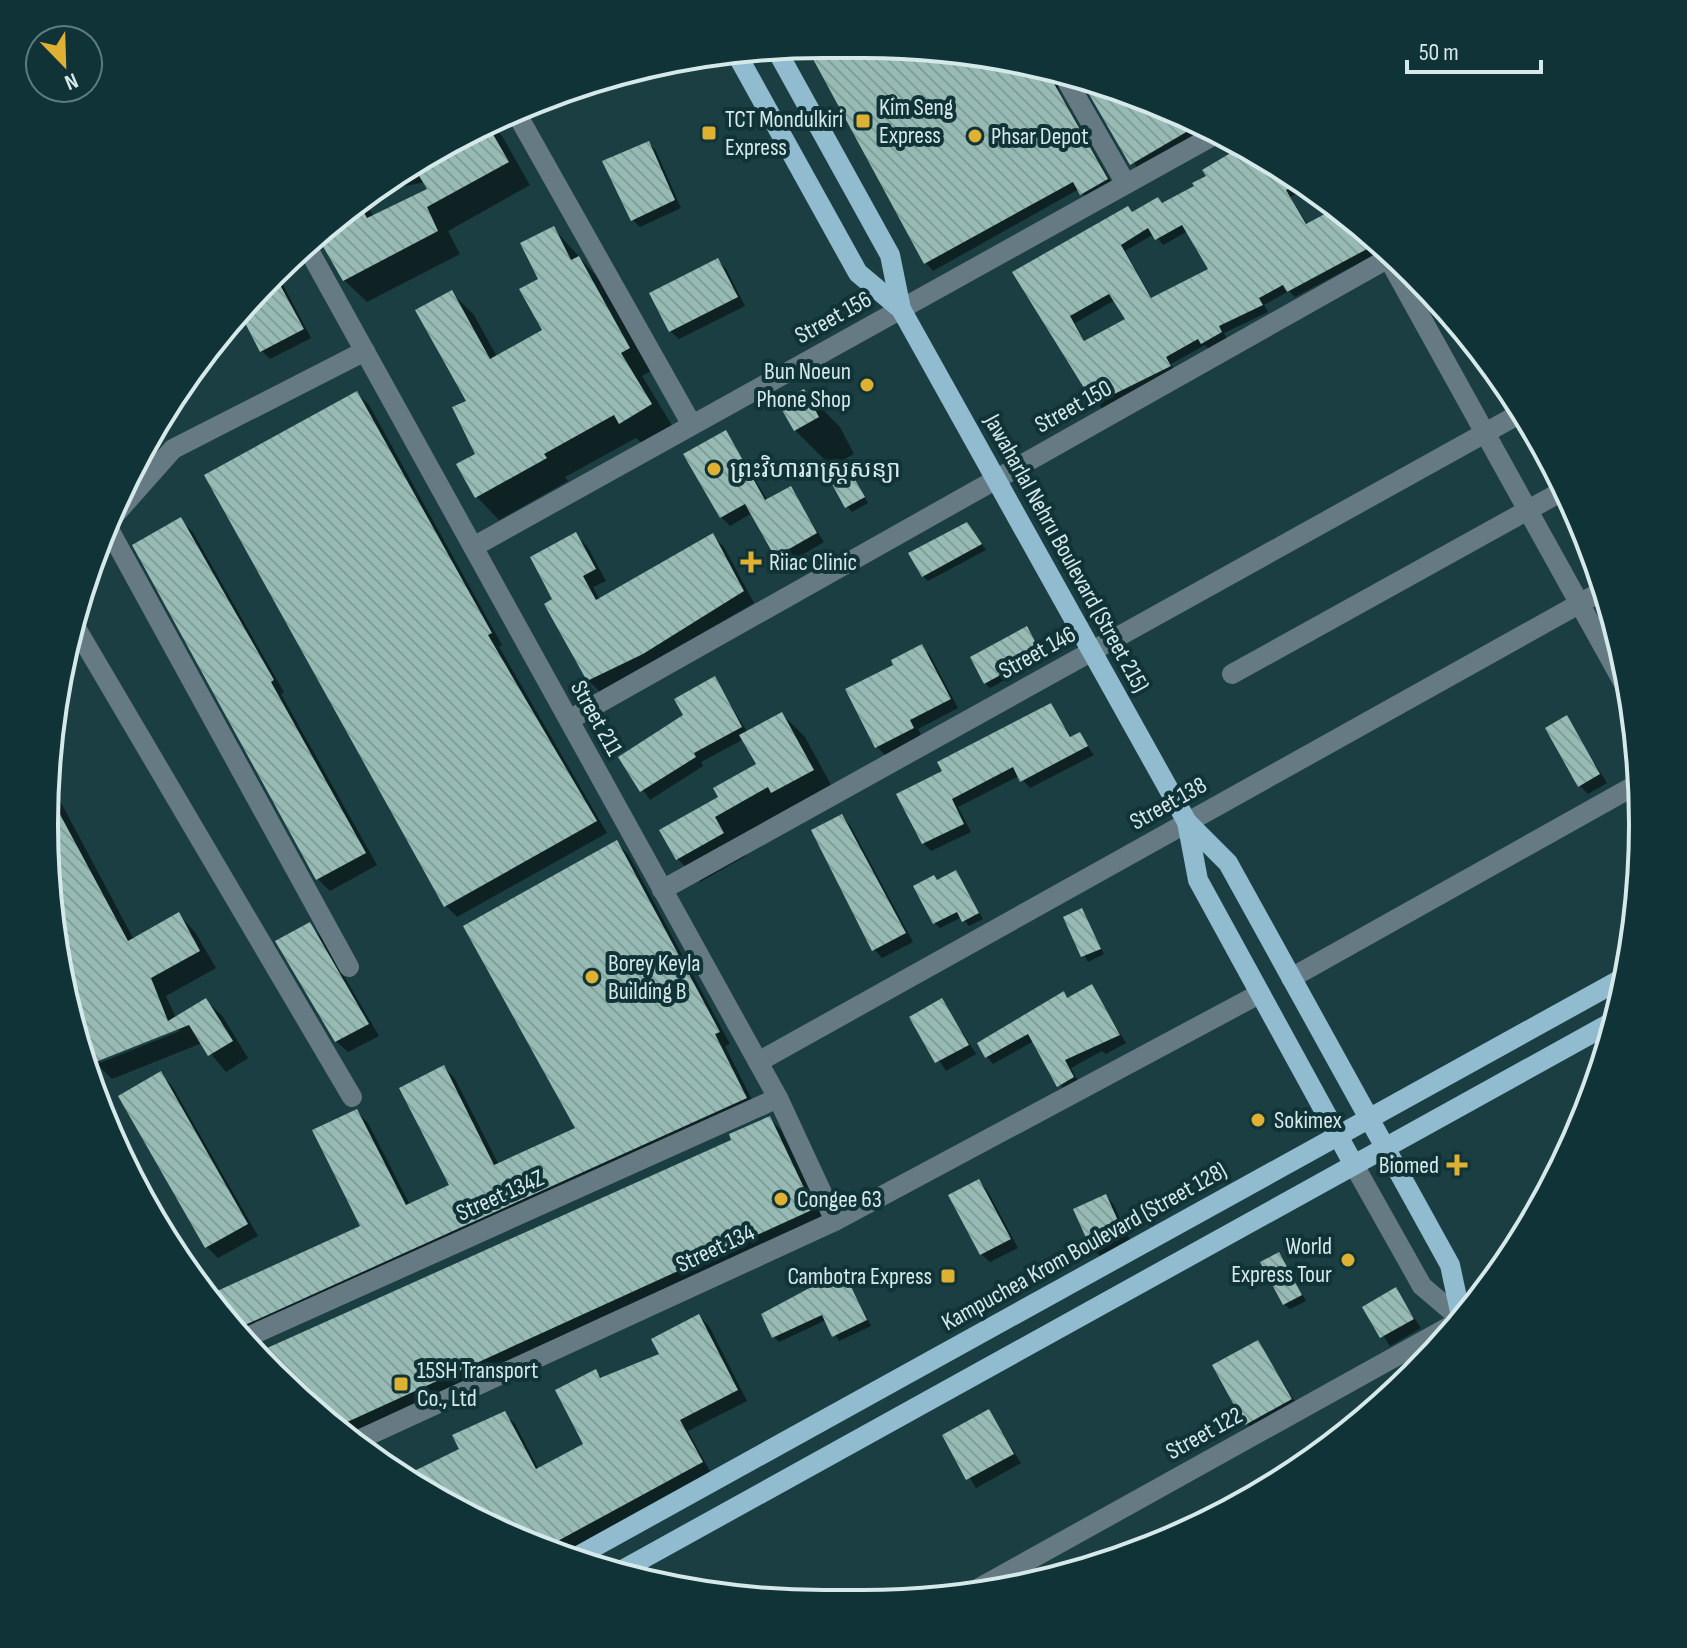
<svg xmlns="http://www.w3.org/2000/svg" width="1687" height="1648" viewBox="0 0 1687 1648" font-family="'Sofia Sans Condensed','Noto Sans Khmer',sans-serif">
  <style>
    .shadow { fill: #0007; fill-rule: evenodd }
    .building { fill: url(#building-back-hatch); fill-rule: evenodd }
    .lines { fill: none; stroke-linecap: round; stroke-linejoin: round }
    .minor { stroke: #667a84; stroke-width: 20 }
    .major { stroke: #91bccf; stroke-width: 20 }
    .poi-dot { fill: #deb133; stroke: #103337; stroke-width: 3 }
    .labels { text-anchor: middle; stroke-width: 8; stroke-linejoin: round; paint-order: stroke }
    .poi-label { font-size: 24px; fill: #d5e8ea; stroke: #103337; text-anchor: start }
    .street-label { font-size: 24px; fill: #d5e8ea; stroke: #103337 }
    .rim { fill: none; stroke: #d5e8ea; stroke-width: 4 }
  </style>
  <defs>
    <pattern id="building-back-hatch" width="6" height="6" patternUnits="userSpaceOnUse" patternTransform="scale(2)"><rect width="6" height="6" fill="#97bbb4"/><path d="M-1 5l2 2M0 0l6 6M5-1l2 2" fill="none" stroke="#819e98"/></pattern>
  </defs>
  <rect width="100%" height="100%" fill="#1b3e42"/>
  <g class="shadow">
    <polygon points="824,44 965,51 1061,73 1058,90 1114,187 1089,201 1079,189 933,271 926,263 808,46"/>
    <polygon points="1083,78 1114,86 1211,129 1139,171"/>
    <polygon points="489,123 502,136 530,185 448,231 460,254 367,302 344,280 336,220 363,199 374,217 429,190 425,182 400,187 389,177"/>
    <polygon points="649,143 656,151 681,208 640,227 633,220"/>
    <path d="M1247,146L1308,188L1290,197L1308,225L1338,209L1360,226L1372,256L1295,297L1289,291L1264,305L1268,312L1224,333L1227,339L1209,349L1205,345L1171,364L1176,372L1102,409L1015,273L1133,214L1163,204L1197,187L1208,176L1205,171ZM1188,231L1211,269L1153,300L1125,251L1154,234L1163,245ZM1115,300L1128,319L1086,343L1075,323Z"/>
    <polygon points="554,229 601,281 651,371 642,376 673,427 644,445 636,438 565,477 568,481 499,520 477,497 459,465 477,455 451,292 474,315 497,357 545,331 540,280"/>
    <polygon points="717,260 726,269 745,306 679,339 670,331"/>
    <polygon points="272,273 281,281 311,338 270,359 262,351 241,311"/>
    <polygon points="804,391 840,427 854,454 831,466 795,430"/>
    <polygon points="357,393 369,405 502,645 499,647 607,833 457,917 445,905"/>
    <polygon points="726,433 768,501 790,489 824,542 785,565 752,513 730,526 721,517"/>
    <polygon points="846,467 868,503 852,512 847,506"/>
    <polygon points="180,520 192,531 284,692 281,694 377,865 330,891 318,879 135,546"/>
    <polygon points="972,530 986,550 928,581 923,576"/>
    <polygon points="576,535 587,546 606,581 593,587 600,600 712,536 724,547 754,603 600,692 588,680"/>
    <polygon points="1026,628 1045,658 990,688 985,683"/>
    <polygon points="921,647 930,655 958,708 918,729 922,737 885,755 876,746 896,666"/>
    <polygon points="714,679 748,733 782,714 805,737 836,794 737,840 746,856 700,882 677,858 721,798 758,765 744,739 701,762 703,766 650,800 621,758 686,716"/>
    <polygon points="1050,705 1072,738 1079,734 1094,755 1030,788 1019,776 958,807 971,832 931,851 923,843 945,772"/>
    <polygon points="1566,718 1607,783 1588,794 1580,786"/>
    <polygon points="49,780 134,940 179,915 195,932 216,968 166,996 176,1018 206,1000 223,1017 248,1058 226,1072 202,1043 112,1079 97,1064 180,1031 177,1028 80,1025 72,1029 46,875"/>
    <polygon points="841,816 850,825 913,942 882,958 874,949"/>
    <polygon points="617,843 628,854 730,1044 725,1046 757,1110 245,1342 205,1299 363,1227 356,1111 368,1123 410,1205 452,1186 444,1067 455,1079 499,1165 578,1129"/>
    <polygon points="955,872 983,919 969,926 962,917 940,928 935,923 938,881"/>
    <polygon points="1081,911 1104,954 1088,962 1065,918"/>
    <polygon points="309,925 321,937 379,1036 348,1052 336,1041"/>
    <polygon points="1091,986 1126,1043 1106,1054 1102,1051 1071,1068 1080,1085 1066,1093 1034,1041 993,1064 986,1056 1063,994 1068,999"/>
    <polygon points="942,1000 976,1054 946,1071 911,1017"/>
    <polygon points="161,1074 172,1086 258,1236 218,1258 207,1247"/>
    <polygon points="769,1118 781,1130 824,1220 348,1438 310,1411 258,1355 734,1141"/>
    <polygon points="978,1181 987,1190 1018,1248 990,1262 981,1254"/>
    <polygon points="1106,1196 1114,1205 1132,1245 1103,1259 1094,1250 1076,1210"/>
    <polygon points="1279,1255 1306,1301 1290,1309 1284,1304"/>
    <polygon points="843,1273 871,1326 839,1341 826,1320 779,1342 774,1337"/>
    <polygon points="1396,1290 1421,1328 1390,1346 1365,1307"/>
    <polygon points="699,1316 709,1326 747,1401 688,1431 711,1473 558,1556 434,1500 398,1474 409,1468 415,1473 462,1450 505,1414 515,1424 539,1470 585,1445 596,1372 603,1379 662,1355"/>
    <polygon points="1258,1342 1299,1408 1255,1432 1247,1424"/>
    <polygon points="989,1412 1021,1463 976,1488 944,1436"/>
  </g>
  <g class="building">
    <polygon points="824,44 965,51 1051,71 1052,80 1108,179 1080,195 1073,182 924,264 806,46"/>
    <polygon points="1087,79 1114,86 1200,124 1130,165 1082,82"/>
    <polygon points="487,124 509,162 427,207 438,231 343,281 317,236 358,202 367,218 427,189 412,164"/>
    <polygon points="649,141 675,200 631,221 602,161"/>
    <path d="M1244,145L1301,183L1286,190L1306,224L1336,208L1358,224L1367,249L1287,292L1283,285L1259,298L1263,305L1219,326L1222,332L1201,344L1198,339L1166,357L1171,366L1094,404L1012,272L1128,206L1132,212L1158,197L1162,203L1194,186L1192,183L1206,176L1202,170ZM1182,225L1208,269L1151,298L1121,245L1148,228L1155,240ZM1109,294L1125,319L1084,341L1070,316Z"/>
    <polygon points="554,226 571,260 579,256 630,348 621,353 652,404 619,424 614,415 544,454 547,458 475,498 456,464 475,454 452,407 466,401 415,310 452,290 490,359 542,330 519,289 538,279 520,243"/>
    <polygon points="718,258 738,297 669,332 649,293"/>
    <polygon points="273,272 304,329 260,352 240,313"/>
    <polygon points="804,389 819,417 794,431 778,403"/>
    <polygon points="357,391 492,633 488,635 597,821 444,907 204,475"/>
    <polygon points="726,430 765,500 791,486 817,533 775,557 745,504 720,518 683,454"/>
    <polygon points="846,464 865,497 845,508 827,475"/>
    <polygon points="181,517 274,680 271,682 366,853 316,880 132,545"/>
    <polygon points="967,522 982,544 922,577 908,553"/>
    <polygon points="576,532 596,569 583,576 596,600 713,533 744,591 643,654 587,681 544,604 552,599 530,557"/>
    <polygon points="1027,626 1041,653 984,684 970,657"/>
    <polygon points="922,644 951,699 910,720 914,728 875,748 845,689 893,665 891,660"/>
    <polygon points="715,676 742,727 694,753 696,757 640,792 618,757 683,715 674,699"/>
    <polygon points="1051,703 1070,737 1080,732 1088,746 1020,782 1013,767 952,799 964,824 922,844 896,794 942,771 937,762"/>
    <polygon points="782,712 814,770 771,793 768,787 715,817 724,833 676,860 659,830 718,797 713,788 756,764 739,735"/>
    <polygon points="1567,715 1600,774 1578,787 1545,728"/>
    <polygon points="48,792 128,941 179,912 200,951 151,978 168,1021 206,998 233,1041 208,1056 189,1025 93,1063 70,1005 67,1006 46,875"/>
    <polygon points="842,814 906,933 872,951 811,830"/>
    <polygon points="617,840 720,1032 715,1034 747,1098 234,1330 204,1297 360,1226 312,1130 357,1109 406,1205 449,1185 399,1088 444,1065 494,1165 575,1128 463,926"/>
    <polygon points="956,870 979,913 962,922 957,912 933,924 913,886 934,875 937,880"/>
    <polygon points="1082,908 1101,949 1081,957 1063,917"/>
    <polygon points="310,922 369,1024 335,1042 275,941"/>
    <polygon points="1092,984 1120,1035 1065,1060 1074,1077 1057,1087 1028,1034 985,1058 977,1043 1064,991 1067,998"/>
    <polygon points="942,998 969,1045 935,1063 909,1017"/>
    <polygon points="161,1071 248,1224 205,1248 118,1096"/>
    <polygon points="770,1116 814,1209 334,1428 310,1411 256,1353 731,1140 729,1134"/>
    <polygon points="979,1179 1011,1239 980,1255 948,1195"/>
    <polygon points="1106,1194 1125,1236 1092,1251 1073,1209"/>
    <polygon points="1279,1252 1302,1295 1283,1305 1260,1262"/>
    <polygon points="843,1270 867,1320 832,1337 822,1315 772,1338 761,1314"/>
    <polygon points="1396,1287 1414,1319 1380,1338 1362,1307"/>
    <polygon points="699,1314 738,1390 680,1420 703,1462 543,1549 434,1500 402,1477 459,1449 452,1435 505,1411 536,1469 583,1444 555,1390 596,1369 600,1378 659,1354 651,1339"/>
    <polygon points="1258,1340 1292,1399 1245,1425 1212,1365"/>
    <polygon points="989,1409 1014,1454 966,1480 942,1435"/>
  </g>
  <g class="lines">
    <g class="minor">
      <polyline points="1063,74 1126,184"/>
      <polyline points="514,109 692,425"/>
      <polyline points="1377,238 1628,691"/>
      <polyline points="306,245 778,1098 835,1221"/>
      <polyline points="106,524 349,967"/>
      <polyline points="103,528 173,449 365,351"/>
      <polyline points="473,547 1218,133"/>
      <polyline points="76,628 352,1097"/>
      <polyline points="1232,674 1566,489"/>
      <polyline points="569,720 1394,255"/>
      <polyline points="662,890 1521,413"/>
      <polyline points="1291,978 1641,782"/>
      <polyline points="758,1062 1604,590"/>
      <polyline points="1354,1165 1422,1286 1462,1320"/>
      <polyline points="243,1339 778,1098"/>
      <polyline points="354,1442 835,1221 1259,994"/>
      <polyline points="970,1593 1463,1319"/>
    </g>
    <g class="major">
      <polyline points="776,49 890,255 901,309 1187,822 1228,863 1450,1265 1462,1321"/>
      <polyline points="736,53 858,273 901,309"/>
      <polyline points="1187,822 1198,880 1354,1165"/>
      <polyline points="569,1561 1625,977"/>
      <polyline points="617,1573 1614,1021"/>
    </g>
  </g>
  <g class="poi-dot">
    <rect x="855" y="113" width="16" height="16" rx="4"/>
    <rect x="701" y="125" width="16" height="16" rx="4"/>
    <circle cx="975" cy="136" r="8"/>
    <circle cx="867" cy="385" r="8"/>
    <circle cx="714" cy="469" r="8"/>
    <path d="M747 550h8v8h8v8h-8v8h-8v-8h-8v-8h8z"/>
    <circle cx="592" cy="977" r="8"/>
    <circle cx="1258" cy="1120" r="8"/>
    <path d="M1453 1153h8v8h8v8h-8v8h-8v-8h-8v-8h8z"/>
    <circle cx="781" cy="1199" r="8"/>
    <circle cx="1348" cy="1260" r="8"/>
    <rect x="940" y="1268" width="16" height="16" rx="4"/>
    <rect x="393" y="1376" width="16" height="16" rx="4"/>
  </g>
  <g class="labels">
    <g class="poi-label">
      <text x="879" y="115">Kim Seng<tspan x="879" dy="28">Express</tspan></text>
      <text x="725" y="127">TCT Mondulkiri<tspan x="725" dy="28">Express</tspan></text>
      <text x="991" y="144">Phsar Depot</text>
      <text x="851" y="379" text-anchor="end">Bun Noeun<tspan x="851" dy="28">Phone Shop</tspan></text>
      <text x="730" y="477">ព្រះវិហាររាស្ត្រសន្យា</text>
      <text x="769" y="570">Riiac Clinic</text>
      <text x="608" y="971">Borey Keyla<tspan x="608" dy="28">Building B</tspan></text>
      <text x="1274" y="1128">Sokimex</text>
      <text x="1439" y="1173" text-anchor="end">Biomed</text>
      <text x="797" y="1207">Congee 63</text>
      <text x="1332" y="1254" text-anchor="end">World<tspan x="1332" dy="28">Express Tour</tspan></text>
      <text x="932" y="1284" text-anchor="end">Cambotra Express</text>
      <text x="417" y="1378">15SH Transport<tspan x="417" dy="28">Co., Ltd</tspan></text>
    </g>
    <g class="street-label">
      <text transform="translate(833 317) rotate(-29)" y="8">Street 156</text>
      <text transform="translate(1073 406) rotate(-29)" y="8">Street 150</text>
      <text transform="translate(1067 553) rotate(61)" y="8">Jawaharlal Nehru Boulevard (Street 215)</text>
      <text transform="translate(1037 652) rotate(-29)" y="8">Street 146</text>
      <text transform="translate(597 718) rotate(61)" y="8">Street 211</text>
      <text transform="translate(1168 803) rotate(-29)" y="8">Street 138</text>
      <text transform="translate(500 1195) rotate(-24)" y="8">Street 134Z</text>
      <text transform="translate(1084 1246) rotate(-29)" y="8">Kampuchea Krom Boulevard (Street 128)</text>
      <text transform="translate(715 1248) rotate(-25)" y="8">Street 134</text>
      <text transform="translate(1204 1433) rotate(-29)" y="8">Street 122</text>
    </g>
  </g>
  <path d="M0 0H1687V1648H0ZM824 58H863A766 766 0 0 1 1629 824V824A766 766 0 0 1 863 1590H824A766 766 0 0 1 58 824V824A766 766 0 0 1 824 58Z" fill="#103337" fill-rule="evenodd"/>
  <path class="rim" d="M824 58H863A766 766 0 0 1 1629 824V824A766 766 0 0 1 863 1590H824A766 766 0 0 1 58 824V824A766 766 0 0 1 824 58Z"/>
  <g transform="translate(64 64) rotate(157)"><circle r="38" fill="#103337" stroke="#5f7b7f" stroke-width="2"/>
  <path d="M0-6L14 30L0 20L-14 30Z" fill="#deb133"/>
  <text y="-12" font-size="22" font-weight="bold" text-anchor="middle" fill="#d5e8ea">N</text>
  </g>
  <path d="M1407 60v12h134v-12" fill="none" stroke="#d5e8ea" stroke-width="4"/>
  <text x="1419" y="60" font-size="24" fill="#d5e8ea" stroke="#103337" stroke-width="6" paint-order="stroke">50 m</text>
</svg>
